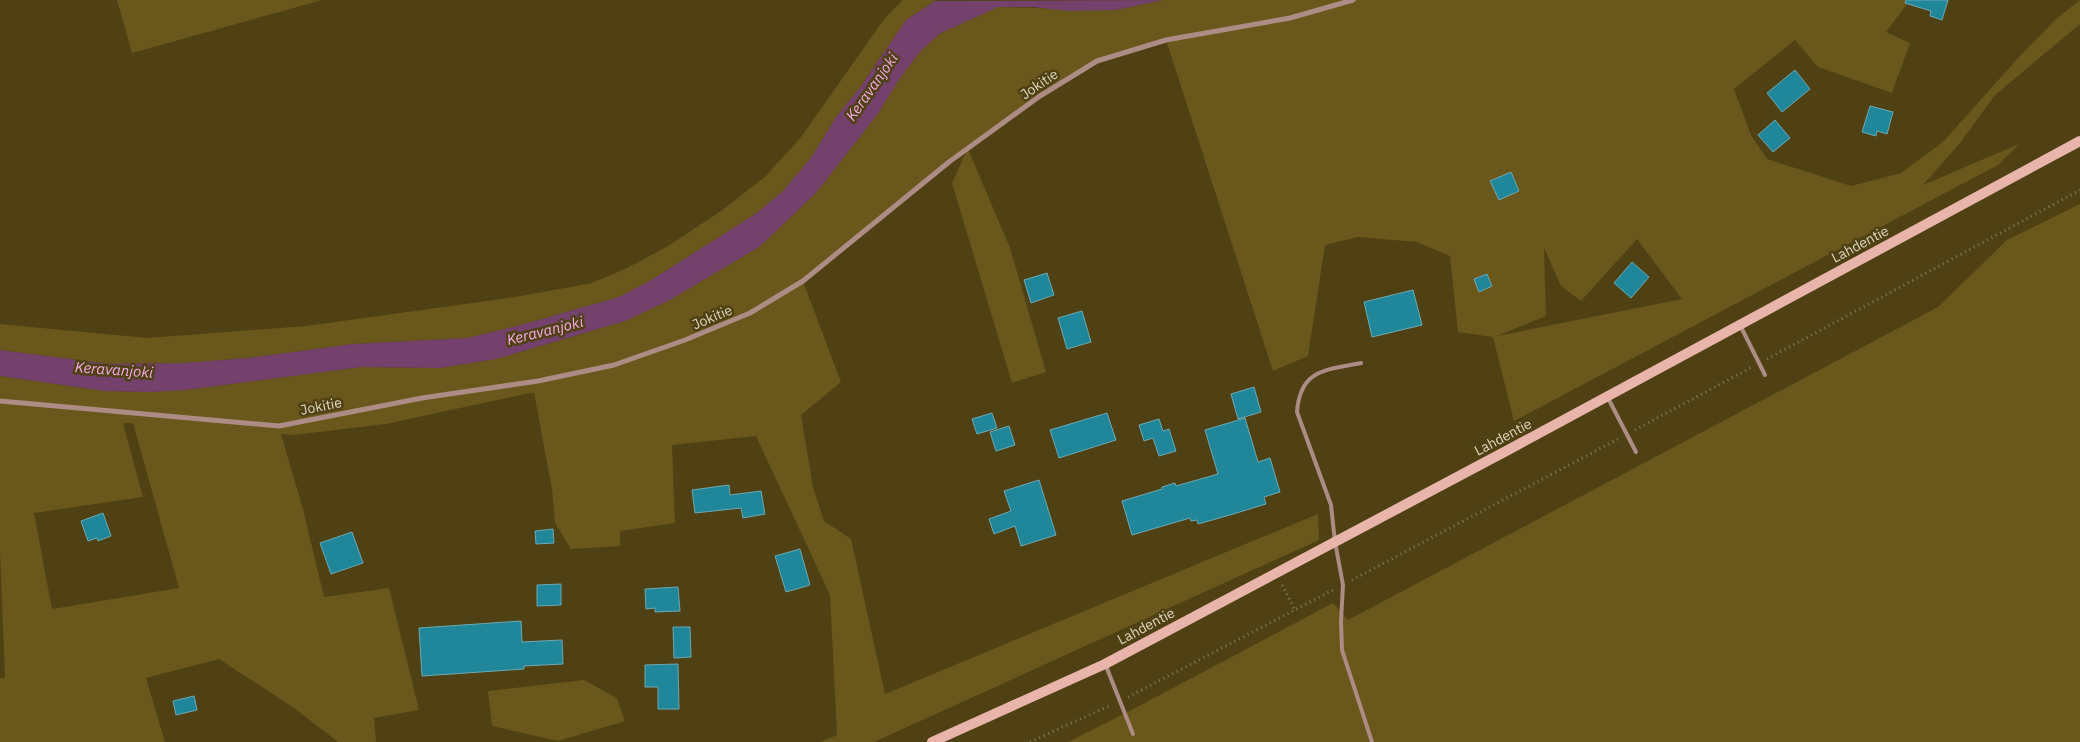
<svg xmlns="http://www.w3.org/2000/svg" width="2080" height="742" viewBox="0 0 2080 742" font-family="'IBM Plex Sans',sans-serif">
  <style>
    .green { fill: #69571b; fill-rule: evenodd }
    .water { fill: #73416c }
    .building { fill: #1f8799; stroke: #6da9b5 }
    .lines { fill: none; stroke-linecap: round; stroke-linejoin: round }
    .path { stroke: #867b55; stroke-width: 3; stroke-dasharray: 1 4; stroke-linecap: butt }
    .lane { stroke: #ad8c85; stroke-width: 4 }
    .street { stroke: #ad8c85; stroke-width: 5 }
    .secondary { stroke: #e9b5aa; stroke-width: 10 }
    .labels { text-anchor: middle; stroke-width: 5; stroke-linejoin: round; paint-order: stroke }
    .street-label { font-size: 14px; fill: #ded7bf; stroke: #4f4113 }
    .water-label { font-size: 15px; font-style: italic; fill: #f8abec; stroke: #4f4113 }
  </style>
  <rect width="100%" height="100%" fill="#4f4113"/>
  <g class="green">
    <polygon points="117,0 322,0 132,53"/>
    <polygon points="903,0 936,0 906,20 859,89 836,117 811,158 783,191 757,213 648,282 619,297 521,325 467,338 353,344 248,358 185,363 109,364 0,350 0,324 147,338 306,326 515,297 592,283 627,268 668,246 721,211 766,176 801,137 885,18"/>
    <path d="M1163,0H1910L1886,32L1910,43L1892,93L1818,67L1795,40L1734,89L1751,135L1767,159L1851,186L1901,173L1943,142L2018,58L2056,19L2080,0V24L1995,95L1960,143L1923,185L2019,144L1998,165L1514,421L1493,337L1458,332L1450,256L1417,242L1358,237L1325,245L1308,356L1273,371L1166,40L1097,61L1040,96L968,149L1010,248L1046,372L1012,383L952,183L967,150L803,281L841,382L801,415L813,487L824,521L851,539L885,694L1318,514L1319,540L874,742H820L837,735L830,595L756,436L672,445L675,523L620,531V546L571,549L555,523L552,489L534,393L525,394L386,424L294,435L281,434L303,509L324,597L389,588L419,710L374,718L376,742H338L294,708L219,659L146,678L165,742H0V678H5L0,551V376L105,391L150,392L185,390L361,367L440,368L496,359L625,321L668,301L759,247L815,194L877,115L900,78L920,52L939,34L998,7L1116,10ZM1637,239L1682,299L1497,336L1546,316L1544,248L1561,286L1581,301ZM123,423H133L179,588L52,609L34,513L143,497Z"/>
    <polygon points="2080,204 2080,742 1068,742 1122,715 1333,603 1348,620 1938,307 2007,240"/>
    <polygon points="584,680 617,698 625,721 558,741 492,726 488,691"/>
  </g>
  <polygon class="water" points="1163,0 1116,10 1070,11 1033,7 998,7 939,34 920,52 900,78 877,115 815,194 759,247 668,301 625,321 496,359 440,368 361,367 185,390 150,392 105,391 0,376 0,350 109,364 185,363 248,358 353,344 467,338 521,325 619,297 648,282 757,213 783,191 811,158 836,117 859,89 906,20 935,1"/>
  <g class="building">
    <polygon points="1906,0 1948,0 1942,20 1930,16 1931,11 1905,3"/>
    <polygon points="1795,70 1810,89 1782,112 1767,93"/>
    <polygon points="1870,106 1893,112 1887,134 1877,131 1876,136 1862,132"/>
    <polygon points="1775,120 1790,138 1773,152 1758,135"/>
    <polygon points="1511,172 1519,191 1499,200 1490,181"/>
    <polygon points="1632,262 1649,277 1631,298 1614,283"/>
    <polygon points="1047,273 1054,295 1031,303 1024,280"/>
    <polygon points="1487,274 1492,286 1479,292 1474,279"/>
    <polygon points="1413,290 1422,325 1372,337 1364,302"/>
    <polygon points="1082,311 1091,342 1067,349 1058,318"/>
    <polygon points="1254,387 1261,412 1238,419 1231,394"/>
    <polygon points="992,413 997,428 977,434 972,419"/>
    <polygon points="1107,413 1116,440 1059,458 1050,430"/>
    <polygon points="1245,418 1258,462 1270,458 1280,492 1264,497 1266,504 1230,515 1198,524 1197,520 1191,521 1190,518 1132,535 1122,501 1162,489 1162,487 1175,483 1176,486 1218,474 1205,430"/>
    <polygon points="1159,419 1163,431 1169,429 1176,451 1159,456 1153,438 1144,441 1139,425"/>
    <polygon points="1009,426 1015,445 996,451 990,432"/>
    <polygon points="1039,480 1056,535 1021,546 1015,526 994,534 989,519 1011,511 1004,491"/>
    <polygon points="729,485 730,495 761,491 765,514 743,518 741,508 695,513 692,490"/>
    <polygon points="103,513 111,536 98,541 97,538 88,541 81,521"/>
    <polygon points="553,529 554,543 536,544 535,531"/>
    <polygon points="352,532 363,563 331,574 320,543"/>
    <polygon points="800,549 810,585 786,592 775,556"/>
    <polygon points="561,584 561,605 537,606 537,585"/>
    <polygon points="678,587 680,611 655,612 655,608 646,609 645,589"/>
    <polygon points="521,621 522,642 562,640 563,664 524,666 524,669 422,676 419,628"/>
    <polygon points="673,627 690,627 691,657 674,658"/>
    <polygon points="678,664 679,709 658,709 658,687 645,687 645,665"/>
    <polygon points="194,696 197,710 176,715 173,701"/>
  </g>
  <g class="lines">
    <g class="path">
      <polyline points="1767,359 2080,190"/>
      <polyline points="1635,430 1752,367"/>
      <polyline points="1352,580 1620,438"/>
      <polyline points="1282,585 1295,610"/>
      <polyline points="1128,697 1333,590"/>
      <polyline points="1030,742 1111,705"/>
    </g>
    <g class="lane">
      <polyline points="1740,325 1765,375"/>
      <path d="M1361,363C1326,370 1300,369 1297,412L1331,505L1335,542L1343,585L1341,621L1342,650L1372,742"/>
      <polyline points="1608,398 1636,452"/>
      <polyline points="1106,666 1133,734"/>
    </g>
    <polyline class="street" points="0,401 279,426 422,398 538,381 614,365 685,340 750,313 803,281 949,162 1040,96 1097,61 1166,40 1290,18 1353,0"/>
    <polyline class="secondary" points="932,742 1105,664 1508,450 2080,141"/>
  </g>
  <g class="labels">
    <g class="street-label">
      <text transform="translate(1039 84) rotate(-34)" y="5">Jokitie</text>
      <text transform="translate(1860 244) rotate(-28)" y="5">Lahdentie</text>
      <text transform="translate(712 317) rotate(-23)" y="5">Jokitie</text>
      <text transform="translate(321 406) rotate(-11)" y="5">Jokitie</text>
      <text transform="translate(1503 437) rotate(-28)" y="5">Lahdentie</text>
      <text transform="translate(1146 626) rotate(-28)" y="5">Lahdentie</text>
    </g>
    <g class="water-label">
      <text transform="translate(872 87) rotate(-55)" y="5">Keravanjoki</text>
      <text transform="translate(545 331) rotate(-14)" y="5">Keravanjoki</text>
      <text transform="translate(114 370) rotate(4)" y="5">Keravanjoki</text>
    </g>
  </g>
</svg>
